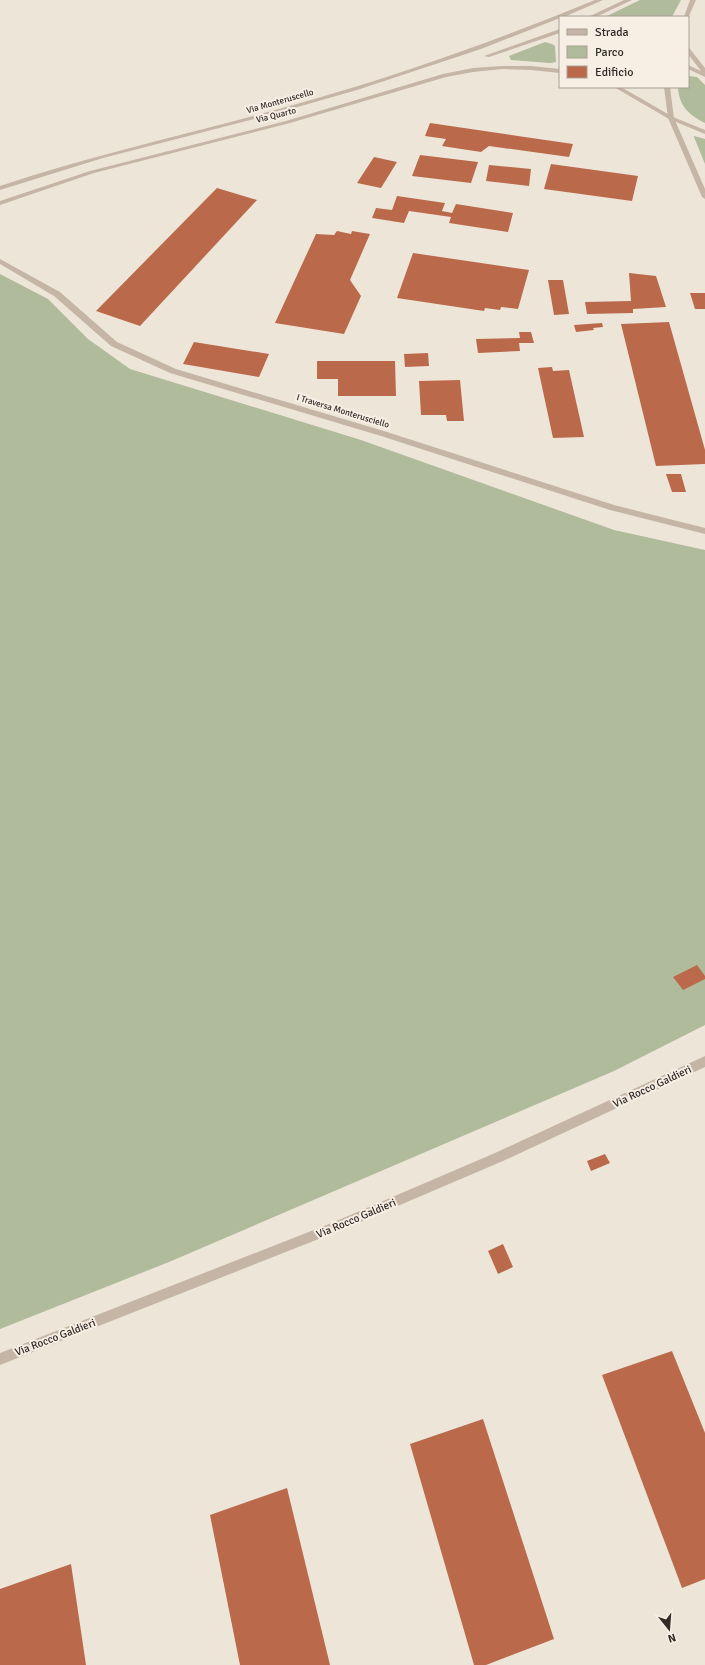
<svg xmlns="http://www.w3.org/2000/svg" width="705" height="1665" viewBox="0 0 705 1665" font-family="Signika,sans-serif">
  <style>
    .green { fill: #afbb9b }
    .building { fill: #ba6a4b }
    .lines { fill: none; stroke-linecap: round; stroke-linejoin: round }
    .minor { fill: #c5b5a6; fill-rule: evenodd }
    .tertiary { fill: #c5b5a6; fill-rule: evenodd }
    .labels { text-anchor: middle; stroke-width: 4; stroke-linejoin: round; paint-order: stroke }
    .far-street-label { font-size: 9px; fill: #322a26; stroke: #f7efe4 }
    .street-label { font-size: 11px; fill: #322a26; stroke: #f7efe4 }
  </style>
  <rect width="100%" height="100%" fill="#eee5d9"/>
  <g class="green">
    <polygon points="640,0 681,0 672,17 605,17"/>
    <polygon points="545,42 552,44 555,46 556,62 550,63 511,60 509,56"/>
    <path d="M688,76L697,77L705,85V123C689,115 679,106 678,87H688Z"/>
    <polygon points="694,136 705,139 705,164 694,137"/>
    <polygon points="0,274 48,299 88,339 130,369 361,440 614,530 705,550 705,1025 614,1071 169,1262 0,1329"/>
  </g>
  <g class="building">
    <polygon points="430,123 518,136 573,144 569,157 489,146 481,152 442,146 446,139 425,136"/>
    <polygon points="420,155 478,162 471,183 412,176"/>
    <polygon points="374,157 397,162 381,188 357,183"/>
    <polygon points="551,164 638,176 632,201 544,189"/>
    <polygon points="489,165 531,169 529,186 486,181"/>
    <polygon points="217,188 257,200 140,326 96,311"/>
    <polygon points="397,196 445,203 442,211 452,213 456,204 513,213 508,232 449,223 451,217 409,211 404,223 372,218 376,208 392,210"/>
    <polygon points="337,231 351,234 352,231 370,234 350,280 361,296 344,334 275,323 316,234 334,235"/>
    <polygon points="413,253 529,270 518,309 501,307 500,310 485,308 484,311 397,298"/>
    <polygon points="629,273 656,276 666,307 633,309 633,313 587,314 585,302 631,301"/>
    <polygon points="548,280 563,280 569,314 554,315"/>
    <polygon points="690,293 705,293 705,309 695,309"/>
    <polygon points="669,322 705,450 705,464 656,466 621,324"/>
    <polygon points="602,323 603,327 593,328 594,330 576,332 574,325"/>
    <polygon points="519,332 531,332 534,343 519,343 520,351 478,353 476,339 520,338"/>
    <polygon points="194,342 269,354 259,377 183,364"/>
    <polygon points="428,353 429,366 405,367 404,354"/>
    <polygon points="317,361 395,361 396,396 338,396 338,379 317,379"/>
    <polygon points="552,367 553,371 569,370 584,437 553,438 538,368"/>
    <polygon points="460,380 464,421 447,421 446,415 421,415 419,381"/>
    <polygon points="666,474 681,474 686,492 672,492"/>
    <polygon points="697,965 705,976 705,979 683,990 673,977"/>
    <polygon points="605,1154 610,1163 591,1171 587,1161"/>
    <polygon points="503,1244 513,1267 498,1274 488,1251"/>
    <polygon points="672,1351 705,1433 705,1579 682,1588 602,1375"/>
    <polygon points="483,1419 554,1639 486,1665 474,1665 410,1444"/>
    <polygon points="287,1488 330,1665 240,1665 210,1515"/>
    <polygon points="71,1564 86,1665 0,1665 0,1589"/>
  </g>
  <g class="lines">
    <g class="minor">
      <polygon points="624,0 632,0 596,17 588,17"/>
      <polygon points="560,29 560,33 489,57 484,56"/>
      <polygon points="664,87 670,87 674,118 705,189 705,199 702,197 668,118"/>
      <polygon points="0,259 60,292 117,342 176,369 387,432 614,505 705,528 705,534 610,510 381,436 170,373 111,346 54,296 0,264"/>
      <polygon points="705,1056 705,1067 503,1161 339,1231 0,1365 0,1353 334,1222 495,1153"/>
    </g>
    <g class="tertiary">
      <path d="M595,0H603L564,17H560V18L481,49L357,90L273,114L103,158L0,190V186C102,152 208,130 311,100C408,72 502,38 595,0Z"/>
      <polygon points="690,0 696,0 688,18 688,17 684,17"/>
      <polygon points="688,48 690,49 705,68 705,77 688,69 688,65 701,71 688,54"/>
      <polygon points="502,66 531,66 560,69 560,73 531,70 502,69 473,72 446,77 290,123 94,173 0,205 0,201 90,171 286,121 443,74 473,68"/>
      <polygon points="614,87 621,87 673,117 705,130 705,134 669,119"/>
      <polygon points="705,190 705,196 701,195 701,193"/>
    </g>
  </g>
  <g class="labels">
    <g class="far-street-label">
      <text transform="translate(280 101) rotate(-16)" y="3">Via Monteruscello</text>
      <text transform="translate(276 115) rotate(-14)" y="3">Via Quarto</text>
      <text transform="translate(343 411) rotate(17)" y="3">I Traversa Monterusciello</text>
    </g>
    <g class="street-label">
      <text transform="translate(652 1086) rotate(-25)" y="4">Via Rocco Galdieri</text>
      <text transform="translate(356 1218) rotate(-23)" y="4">Via Rocco Galdieri</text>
      <text transform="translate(55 1337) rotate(-21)" y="4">Via Rocco Galdieri</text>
    </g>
  </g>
  <rect x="559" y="16" width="130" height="72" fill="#f7efe4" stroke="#a8a098"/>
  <rect x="567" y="29" width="20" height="6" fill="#c5b5a6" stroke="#a8a098"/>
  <text x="595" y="36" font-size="12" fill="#322a26">Strada</text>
  <rect x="567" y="46" width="20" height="12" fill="#afbb9b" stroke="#a8a098"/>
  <text x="595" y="56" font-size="12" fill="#322a26">Parco</text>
  <rect x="567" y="66" width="20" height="12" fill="#ba6a4b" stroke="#a8a098"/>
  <text x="595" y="76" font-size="12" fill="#322a26">Edificio</text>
  <g transform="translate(669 1629) rotate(163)" stroke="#f7efe4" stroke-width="3" paint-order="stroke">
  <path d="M0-3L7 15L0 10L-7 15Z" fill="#322a26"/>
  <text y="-6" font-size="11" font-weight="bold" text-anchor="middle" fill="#322a26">N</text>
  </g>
</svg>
